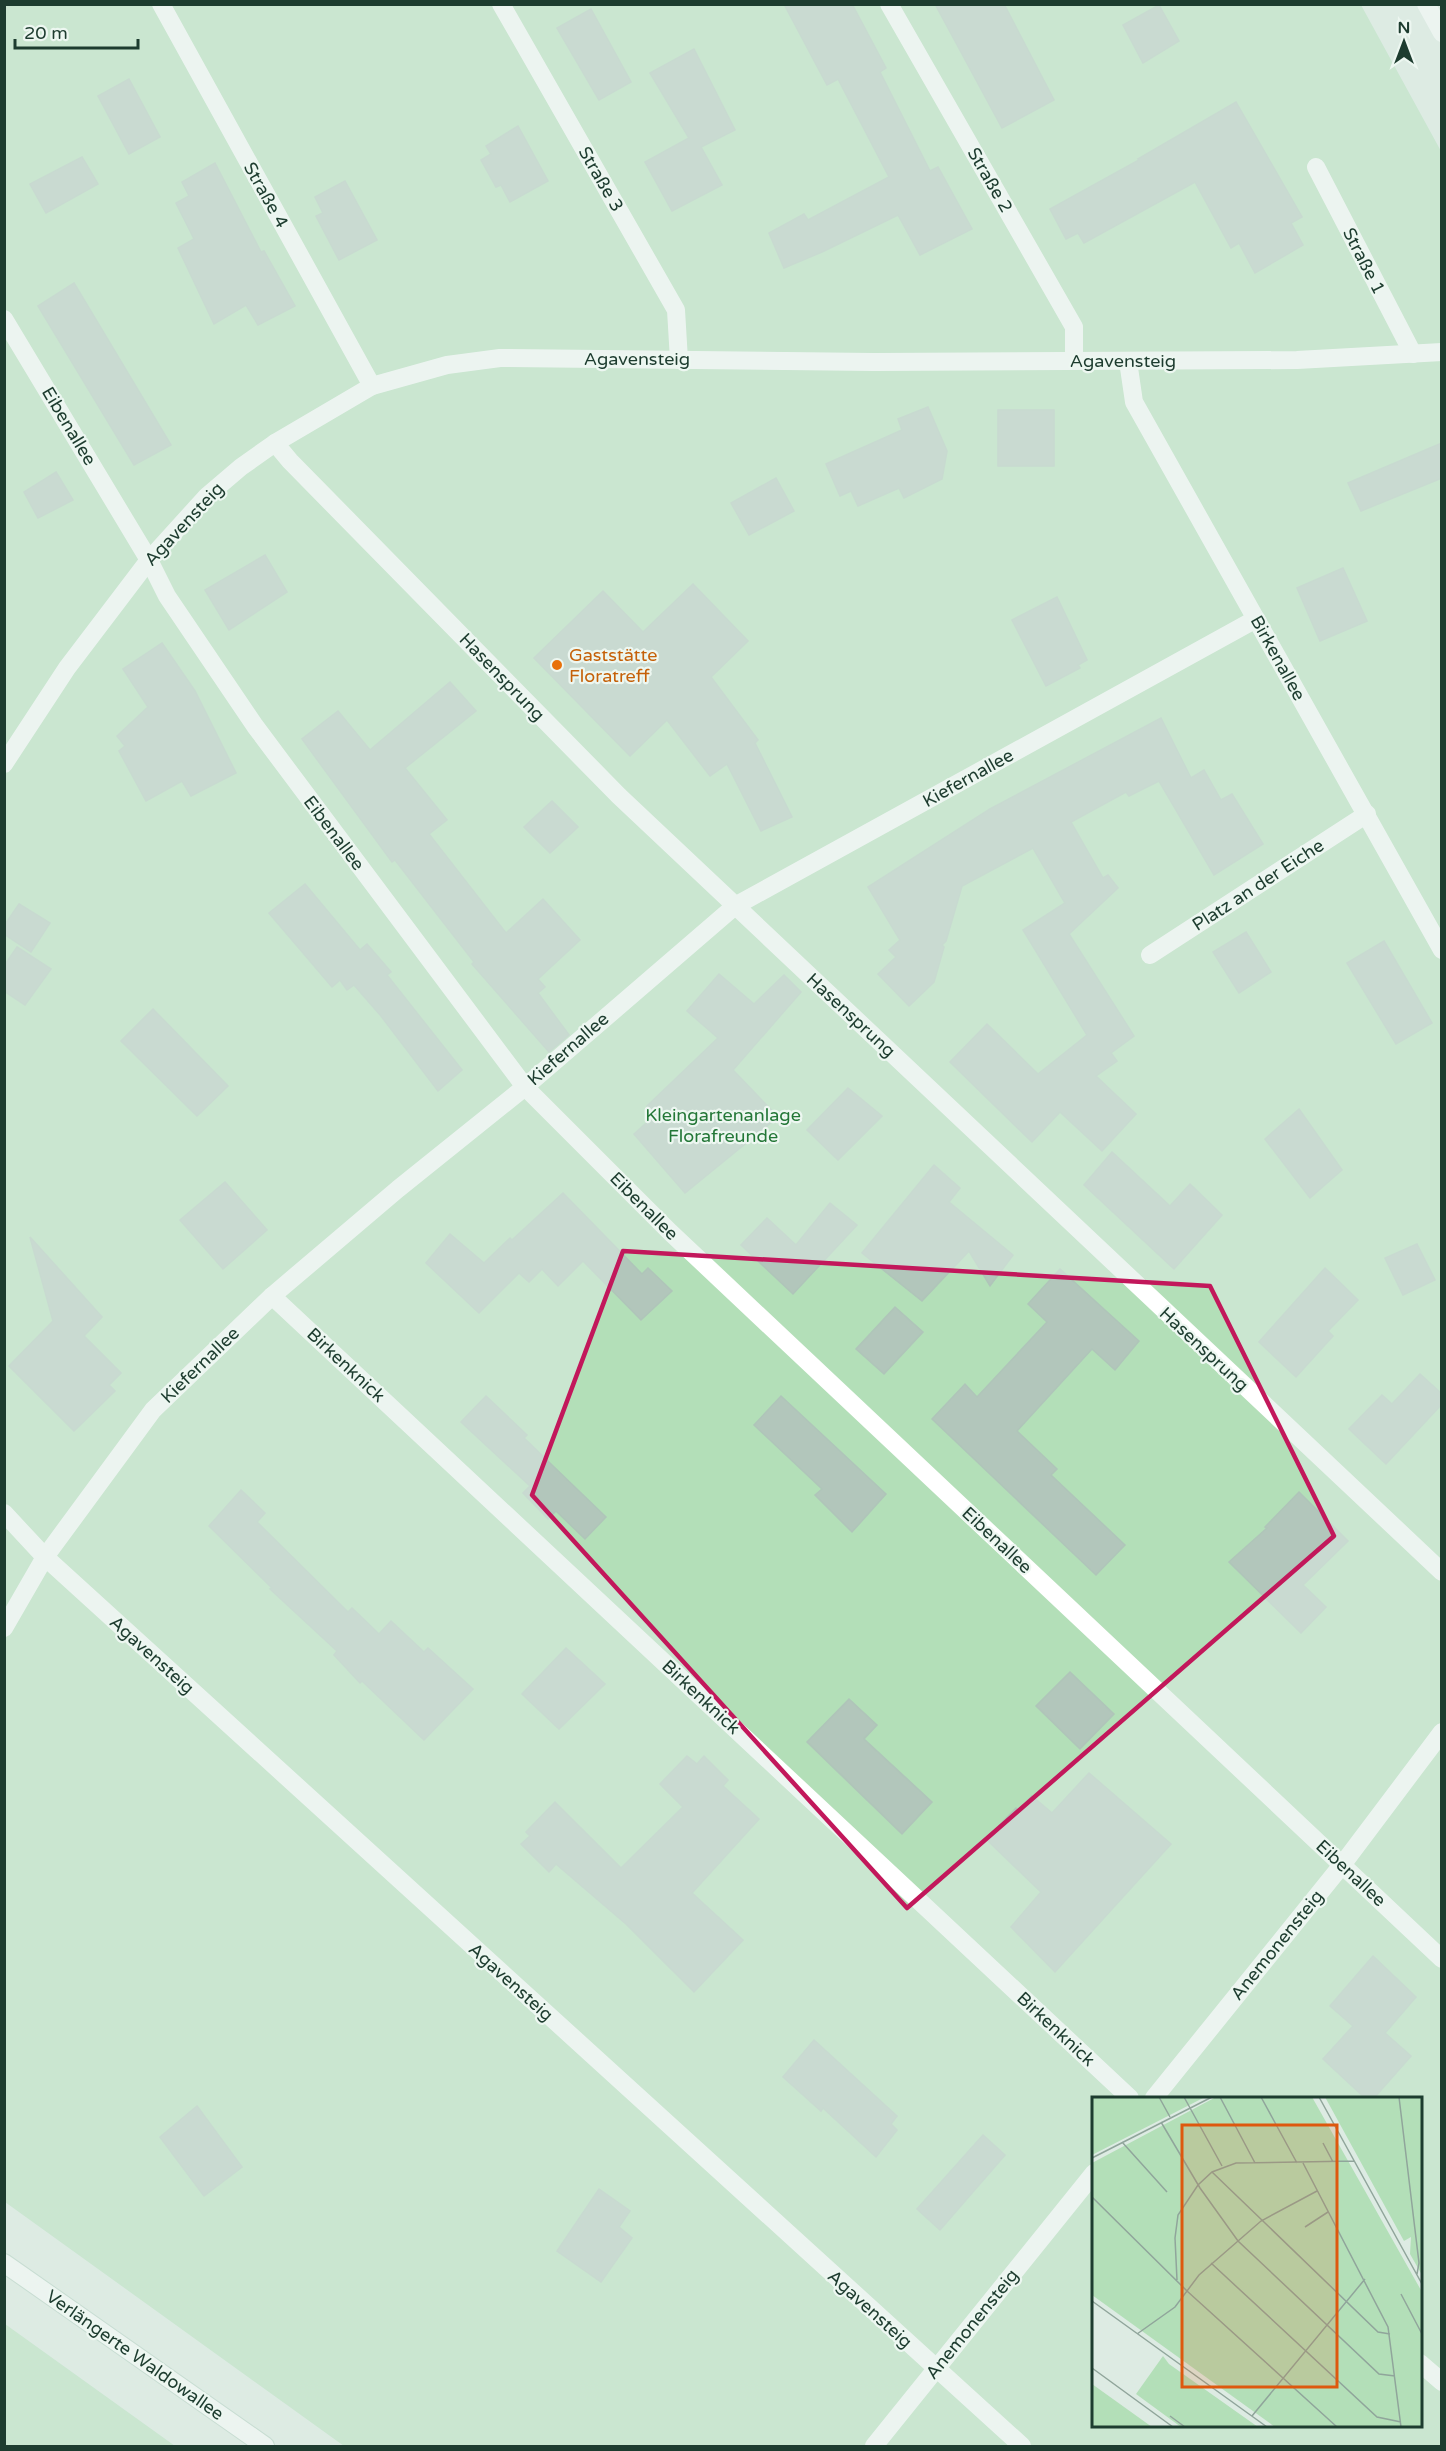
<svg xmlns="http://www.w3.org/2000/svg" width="1446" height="2451" viewBox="0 0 1446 2451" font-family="'Varela Round',sans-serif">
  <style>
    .garden { fill: #b3dfb8; fill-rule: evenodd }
    .building { fill: #b2c6bb; stroke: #afc5b9; stroke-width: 1.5 }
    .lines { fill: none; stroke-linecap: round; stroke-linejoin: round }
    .secondary-casing { stroke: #afccbd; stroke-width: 20 }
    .lane { stroke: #fff; stroke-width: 18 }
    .secondary { stroke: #fff; stroke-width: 18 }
    .marked { fill: none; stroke: #c2185b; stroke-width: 4.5; stroke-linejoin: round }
    .food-dot { fill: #e8710a; stroke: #edf7f1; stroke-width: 2 }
    .labels { text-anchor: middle; stroke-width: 4.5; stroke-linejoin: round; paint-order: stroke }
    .street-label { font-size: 18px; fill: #1d3c2f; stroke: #edf7f1 }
    .food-label { font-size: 18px; fill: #c56008; stroke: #edf7f1; text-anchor: start }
    .park-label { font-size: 18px; fill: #237737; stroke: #edf7f1 }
    .inset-road { fill: none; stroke: #90a59b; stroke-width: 1.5 }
    .view { fill: #de580e; fill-opacity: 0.15; stroke: #de580e; stroke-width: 3 }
    .inset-edge { fill: none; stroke: #1d3c2f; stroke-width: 3 }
  </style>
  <rect width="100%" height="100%" fill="#ddebe3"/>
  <g class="garden">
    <path d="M5,5H1361L1442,153L1441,2446H344L5,2202ZM1094,2098H1420V2426H1094Z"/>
    <polygon points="4,2324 5,2324 175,2446 5,2446"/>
  </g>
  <g class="building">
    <polygon points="784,4 852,4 886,68 880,72 930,171 938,167 972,229 920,255 898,215 822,252 784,268 769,233 804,214 808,220 889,177 838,79 827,85"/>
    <polygon points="935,4 1004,4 1054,100 1002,128"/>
    <polygon points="1159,5 1179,41 1143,63 1123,25"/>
    <polygon points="591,9 631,82 599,100 557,28"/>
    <polygon points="694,49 735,130 701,147 722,185 672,211 645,162 689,138 650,73"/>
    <polygon points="129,79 160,137 129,154 98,96"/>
    <polygon points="1236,102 1302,217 1291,223 1303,245 1255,273 1239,243 1231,248 1195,182 1084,243 1078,233 1066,239 1050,209 1139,160 1138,159"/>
    <polygon points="518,126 548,181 510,202 501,185 496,187 481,160 491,154 486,146"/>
    <polygon points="82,157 98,184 46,213 30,184"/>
    <polygon points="215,163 261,252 264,251 295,306 258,325 246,305 214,324 178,248 194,239 176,203 189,196 182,182"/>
    <polygon points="345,181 377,240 339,260 316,216 323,213 315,197"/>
    <polygon points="74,283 171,445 134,465 38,306"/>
    <polygon points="928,407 947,451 942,479 904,498 899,488 858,506 851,491 840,496 826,464 902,430 898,419"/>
    <rect x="998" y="410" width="56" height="56"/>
    <polygon points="1442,443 1442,478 1361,511 1348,483"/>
    <polygon points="56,472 73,500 38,518 24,492"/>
    <polygon points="776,478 794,511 749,535 731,503"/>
    <polygon points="265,555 287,592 229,630 205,590"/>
    <polygon points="1343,568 1367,621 1320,641 1297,588"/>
    <polygon points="693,584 748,641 711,677 758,740 755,743 792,817 761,831 727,764 710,776 667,720 630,756 534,658 603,591 643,632"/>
    <polygon points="1057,597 1087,660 1078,665 1080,668 1046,686 1012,620"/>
    <polygon points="162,643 195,691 236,773 191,796 182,781 146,801 119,751 125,746 117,736 148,707 123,669"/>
    <polygon points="450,682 476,711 405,768 447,820 429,834 506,933 543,899 580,940 538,979 545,987 538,993 569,1035 549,1052 472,964 474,962 395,860 392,862 302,739 338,711 370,750"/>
    <polygon points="1161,718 1191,778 1204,770 1221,800 1232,794 1263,844 1214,875 1159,781 1129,796 1126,792 1071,822 1103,878 1108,875 1118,888 1069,934 1134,1036 1111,1053 1117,1061 1096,1076 1136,1114 1102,1151 1060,1112 1032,1142 950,1062 987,1024 1038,1074 1087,1035 1023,930 1065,903 1033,848 962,886 946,941 942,945 944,947 934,982 909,1006 878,974 896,957 889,950 900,940 868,887 990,809"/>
    <polygon points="552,801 578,827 550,853 524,827"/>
    <polygon points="305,884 360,950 367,944 391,972 387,975 462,1070 438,1091 381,1016 354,985 347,990 340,980 332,987 269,913"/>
    <polygon points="19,904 50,923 31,952 4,934 4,926"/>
    <polygon points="1246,932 1271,972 1239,993 1213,952"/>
    <polygon points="1384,941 1432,1023 1396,1044 1347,963"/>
    <polygon points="17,947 51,969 25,1005 4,991 4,966"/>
    <polygon points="719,974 754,1004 784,975 801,992 733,1070 778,1117 685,1193 634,1134 655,1115 647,1106 718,1038 687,1011"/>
    <polygon points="153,1009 228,1086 197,1116 121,1041"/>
    <polygon points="848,1088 882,1116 838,1160 807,1130"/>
    <polygon points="1299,1109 1342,1170 1310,1198 1265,1139"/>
    <polygon points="1112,1152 1170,1206 1190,1184 1222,1215 1174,1269 1084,1185"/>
    <polygon points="934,1165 960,1188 949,1202 1013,1255 990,1286 969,1251 922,1301 862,1253"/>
    <polygon points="225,1182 267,1230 223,1269 180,1220"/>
    <polygon points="563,1193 642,1274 648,1268 672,1291 641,1320 583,1261 558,1286 542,1269 529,1282 519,1273 479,1313 426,1263 450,1234 484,1263 510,1238 512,1240"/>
    <polygon points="830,1203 857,1225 793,1294 741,1245 767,1218 796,1245"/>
    <polygon points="30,1237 102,1317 84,1336 121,1373 109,1385 115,1391 74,1431 9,1366 53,1321"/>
    <polygon points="1417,1244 1435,1280 1403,1295 1385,1258"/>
    <polygon points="1325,1268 1358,1300 1328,1331 1333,1336 1296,1377 1259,1342"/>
    <polygon points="1060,1269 1139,1341 1115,1370 1092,1349 1017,1431 1057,1469 1051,1475 1125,1545 1096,1575 932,1419 965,1384 977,1397 1047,1322 1028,1304"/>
    <polygon points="895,1307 923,1332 884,1374 856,1349"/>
    <polygon points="1420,1374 1442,1394 1442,1404 1386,1464 1349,1429 1382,1395 1392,1404"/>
    <polygon points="486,1396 527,1435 524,1438 606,1517 585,1539 556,1511 548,1519 523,1493 530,1486 461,1422"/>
    <polygon points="781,1396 886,1494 852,1532 815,1495 822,1489 754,1425"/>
    <polygon points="241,1490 265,1513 257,1522 348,1612 352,1608 379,1634 391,1621 424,1652 428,1648 473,1689 424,1740 362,1681 360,1683 334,1655 337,1651 270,1589 272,1588 209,1526"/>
    <polygon points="1299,1492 1348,1541 1303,1585 1326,1607 1301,1633 1229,1562 1267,1528 1265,1527"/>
    <polygon points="566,1648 605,1684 559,1729 522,1694"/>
    <polygon points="1070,1672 1114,1714 1080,1749 1036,1706"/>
    <polygon points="849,1699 877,1725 864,1739 932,1802 902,1834 807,1742"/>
    <polygon points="687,1756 697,1764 704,1756 728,1780 723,1786 759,1819 692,1893 743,1940 694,1992 626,1924 556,1864 549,1872 521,1844 530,1836 526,1832 555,1802 621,1868 683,1807 660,1784"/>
    <polygon points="1089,1773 1171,1844 1055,1972 1011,1927 1041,1892 986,1839 1016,1808 1018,1810 1032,1796 1052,1813"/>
    <polygon points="1373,1956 1416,1997 1385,2033 1411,2056 1374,2098 1365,2098 1323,2059 1353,2026 1330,2006"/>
    <polygon points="814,2040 897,2116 891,2124 897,2130 876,2157 823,2108 821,2111 783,2077"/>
    <polygon points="197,2106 242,2167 204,2196 160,2137"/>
    <polygon points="983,2135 1005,2155 940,2230 917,2209"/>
    <polygon points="599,2189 630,2211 619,2227 632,2238 601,2282 557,2251"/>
  </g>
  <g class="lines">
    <g class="secondary-casing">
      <polyline id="secondary" points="4,2263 265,2446"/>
    </g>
    <g class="lane">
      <polyline points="161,4 372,386"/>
      <polyline points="501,4 676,310 679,360"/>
      <polyline points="889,4 1074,327 1074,360"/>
      <polyline points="1426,4 1442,33"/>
      <polyline points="1316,167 1413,354"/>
      <polyline points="4,319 149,560 167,596 255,726 525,1087 670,1232 1442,1959"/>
      <polyline points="1128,361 1134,402 1442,950"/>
      <polyline points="275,443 290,461 619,796 1442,1572"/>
      <polyline points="4,764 67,668 149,560 207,496 241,467 275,443 372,386 447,365 500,358 874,362 1297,360 1442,352"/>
      <polyline points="1150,955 1367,814"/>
      <polyline points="272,1296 1130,2098"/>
      <polyline points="4,1513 45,1557 1022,2446"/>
      <polyline points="4,1628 45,1557 153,1410 272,1296 398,1189 525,1087 735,906 1256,619"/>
      <polyline points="1154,2098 1342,1865 1442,1732"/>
      <polyline points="1420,2363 1442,2382"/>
      <polyline points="874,2446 1094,2173"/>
    </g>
    <use href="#secondary" class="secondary"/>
  </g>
  <path d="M0 0H1446V2451H0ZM623,1251L1210,1286L1334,1536L907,1908L532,1495Z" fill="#ddebe3" fill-opacity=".55" fill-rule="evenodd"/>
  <path class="marked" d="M623,1251L1210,1286L1334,1536L907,1908L532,1495Z"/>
  <circle class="food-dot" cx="557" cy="665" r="6"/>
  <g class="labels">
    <g class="street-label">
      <text transform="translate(601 179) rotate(60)" y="6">Straße 3</text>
      <text transform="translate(990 180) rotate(60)" y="6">Straße 2</text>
      <text transform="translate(266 195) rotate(61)" y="6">Straße 4</text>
      <text transform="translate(1364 261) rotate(63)" y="6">Straße 1</text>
      <text x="637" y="365">Agavensteig</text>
      <text x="1123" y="367">Agavensteig</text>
      <text transform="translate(69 426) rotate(59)" y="6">Eibenallee</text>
      <text transform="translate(184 524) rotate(-47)" y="6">Agavensteig</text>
      <text transform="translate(1278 658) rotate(61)" y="6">Birkenallee</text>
      <text transform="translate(502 677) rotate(46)" y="6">Hasensprung</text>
      <text transform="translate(968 778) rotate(-29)" y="6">Kiefernallee</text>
      <text transform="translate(334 833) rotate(53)" y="6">Eibenallee</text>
      <text transform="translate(1258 885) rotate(-33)" y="6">Platz an der Eiche</text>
      <text transform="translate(851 1015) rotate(43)" y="6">Hasensprung</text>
      <text transform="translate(568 1049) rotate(-41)" y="6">Kiefernallee</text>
      <text transform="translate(644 1206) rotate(45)" y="6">Eibenallee</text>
      <text transform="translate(1204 1349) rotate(43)" y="6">Hasensprung</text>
      <text transform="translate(200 1365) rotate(-44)" y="6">Kiefernallee</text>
      <text transform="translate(346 1365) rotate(43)" y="6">Birkenknick</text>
      <text transform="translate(997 1540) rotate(43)" y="6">Eibenallee</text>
      <text transform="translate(152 1655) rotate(42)" y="6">Agavensteig</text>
      <text transform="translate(701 1697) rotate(43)" y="6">Birkenknick</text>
      <text transform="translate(1351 1873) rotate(43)" y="6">Eibenallee</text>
      <text transform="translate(1277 1945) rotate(-51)" y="6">Anemonensteig</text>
      <text transform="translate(511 1982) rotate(42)" y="6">Agavensteig</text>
      <text transform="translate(1056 2029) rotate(43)" y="6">Birkenknick</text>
      <text transform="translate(870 2309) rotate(42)" y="6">Agavensteig</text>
      <text transform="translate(972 2324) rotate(-51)" y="6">Anemonensteig</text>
      <text transform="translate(135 2355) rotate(35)" y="6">Verlängerte Waldowallee</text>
    </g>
    <g class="food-label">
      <text x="569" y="661">Gaststätte<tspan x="569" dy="21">Floratreff</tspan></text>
    </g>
    <g class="park-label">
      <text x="723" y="1121">Kleingartenanlage<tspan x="723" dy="21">Florafreunde</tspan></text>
    </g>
  </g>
  <g transform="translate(1092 2097)">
    <rect width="330" height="330" fill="#ddebe3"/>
    <path d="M0,287L60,330H0Z" fill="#b3dfb8"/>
    <path d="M0,0H113L0,58ZM124,0H220L330,195V330H183L0,198V66ZM233,0H330V178L318,157L319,140L312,144ZM71,259L77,267L166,330H89L44,297Z" fill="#b3dfb8"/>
    <path class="inset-road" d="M67,0L78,20M92,0L130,69M128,0L163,66M169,0L205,66M227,0L330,187M307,0L327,166L325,177M69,25L108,91L146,144L287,277L303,279M30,45L75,95M231,46L241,65M0,61L120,0M211,66L296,230L309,330M120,75L286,235L298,237M0,100L95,194L245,330M213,130L236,115M119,166L285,320L309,325M85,183L83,141L86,118L106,88L120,75L144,66L262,64M309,197L330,237M0,204L175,330M45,237L83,210L107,178L169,124L225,94M0,271L81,330M78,319L93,330M160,319L273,182"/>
    <path class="view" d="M90,28H245V290H90Z"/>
    <rect width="330" height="330" class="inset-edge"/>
  </g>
  <rect width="1446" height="2451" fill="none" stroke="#1d3c2f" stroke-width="12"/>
  <g transform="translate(1404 42)" stroke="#edf7f1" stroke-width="4.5" paint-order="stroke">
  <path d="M0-4.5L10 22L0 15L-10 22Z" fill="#1d3c2f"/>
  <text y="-9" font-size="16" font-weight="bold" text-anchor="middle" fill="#1d3c2f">N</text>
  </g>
  <path d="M15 39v9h123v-9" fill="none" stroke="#1d3c2f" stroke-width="3"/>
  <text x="24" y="39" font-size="18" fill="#1d3c2f" stroke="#edf7f1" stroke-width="4.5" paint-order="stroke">20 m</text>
</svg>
